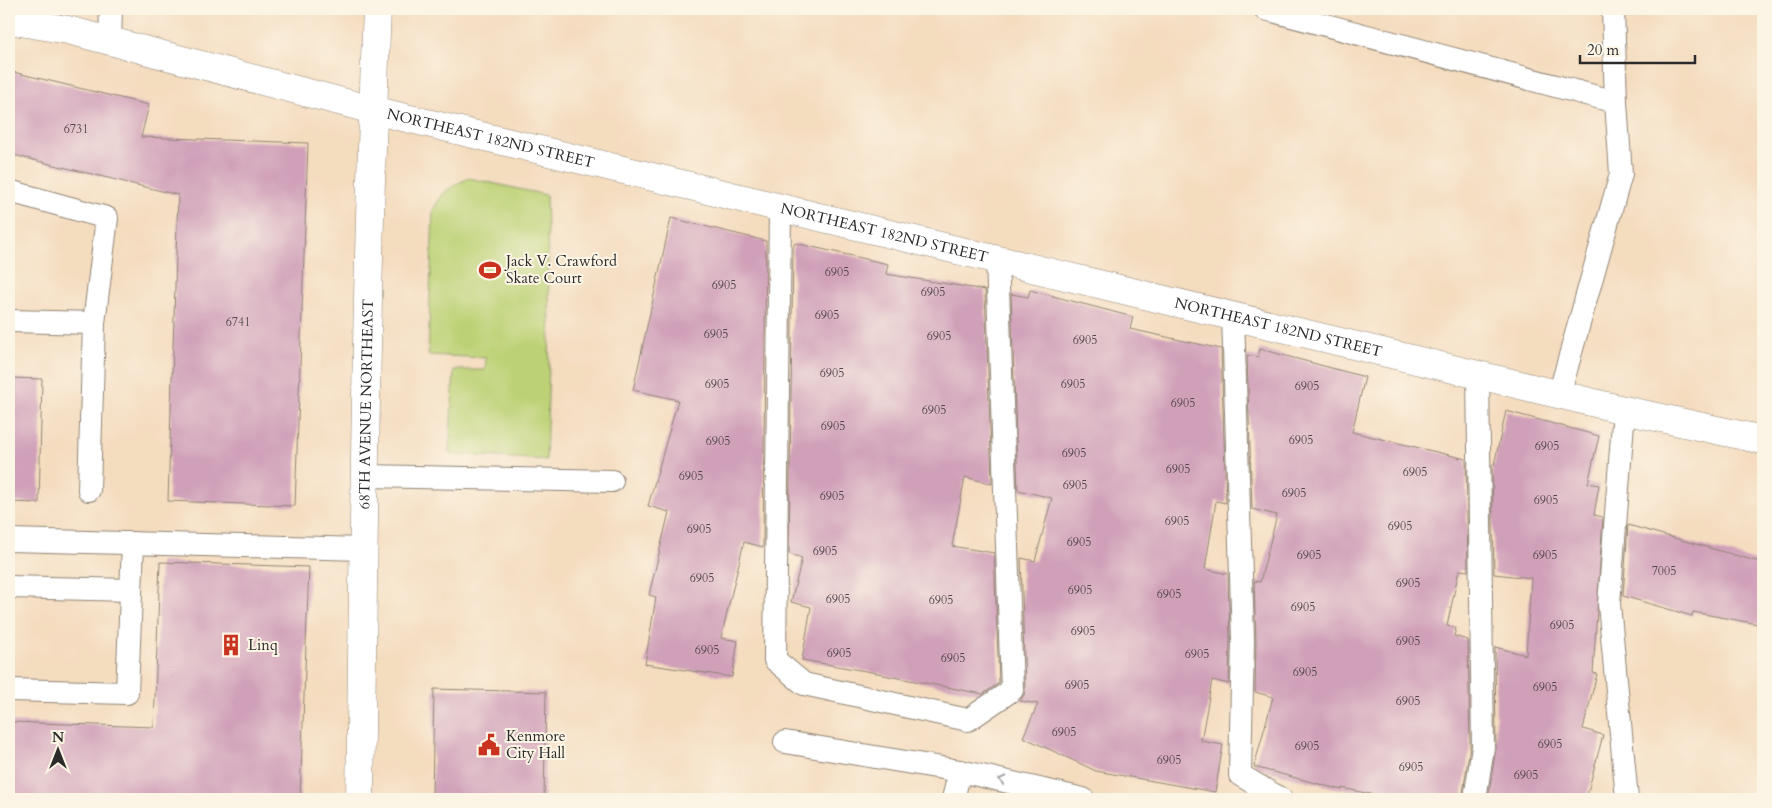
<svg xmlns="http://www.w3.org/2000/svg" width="1772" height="808" viewBox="0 0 1772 808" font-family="Cardo,serif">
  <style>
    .green { fill: #bcd175; stroke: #747e50 }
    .building { fill: #d0a0b9 }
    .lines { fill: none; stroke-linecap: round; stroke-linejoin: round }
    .service-casing { stroke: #908475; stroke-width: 24 }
    .minor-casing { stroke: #908475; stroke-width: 29 }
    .tertiary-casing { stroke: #908475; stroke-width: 29 }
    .service { stroke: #fff; stroke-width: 22 }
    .minor { stroke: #fff; stroke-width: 28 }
    .tertiary { stroke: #fff; stroke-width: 28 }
    .oneway { stroke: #a0a0a0 }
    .labels { text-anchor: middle; stroke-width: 4; stroke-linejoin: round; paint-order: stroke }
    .number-label { font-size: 12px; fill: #54484e }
    .street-label { font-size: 15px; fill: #2b2b2b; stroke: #fcf5e5 }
    .poi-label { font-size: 15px; fill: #2b2b2b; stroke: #fcf5e5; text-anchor: start }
  </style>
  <rect width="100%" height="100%" fill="#fcf5e5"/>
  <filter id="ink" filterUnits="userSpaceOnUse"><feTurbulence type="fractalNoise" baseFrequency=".02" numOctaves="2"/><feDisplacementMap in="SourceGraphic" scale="10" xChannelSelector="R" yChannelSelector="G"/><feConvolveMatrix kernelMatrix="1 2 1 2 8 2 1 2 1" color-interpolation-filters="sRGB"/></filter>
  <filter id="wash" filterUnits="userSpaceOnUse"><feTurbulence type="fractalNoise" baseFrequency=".0096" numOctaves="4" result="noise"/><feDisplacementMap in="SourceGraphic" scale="20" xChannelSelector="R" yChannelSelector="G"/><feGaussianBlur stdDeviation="1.12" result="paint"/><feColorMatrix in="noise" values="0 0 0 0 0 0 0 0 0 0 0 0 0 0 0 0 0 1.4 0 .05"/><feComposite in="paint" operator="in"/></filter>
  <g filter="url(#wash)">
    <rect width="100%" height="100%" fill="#f4dcbf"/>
    <path class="green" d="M469,178L546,195L550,329L546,460L449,454L454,370H485L486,358L428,355L433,210C444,190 448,188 469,178Z"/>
    <g id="blocks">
      <g class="building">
        <polygon points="9,71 149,105 141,137 308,143 295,506 168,501 178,195 9,154"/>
        <polygon points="671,218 766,241 763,547 744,542 721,638 738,641 732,677 645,664 656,597 649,595 669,512 648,506 678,400 633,390"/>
        <polygon points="795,243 888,264 886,274 985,290 992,484 965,477 952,546 994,553 999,683 983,694 883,675 883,674 802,660 811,607 791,602 802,558 789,554 793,247"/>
        <polygon points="1030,290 1133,317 1130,329 1221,349 1226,503 1216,501 1205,569 1228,574 1230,641 1229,684 1212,680 1201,741 1223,745 1215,792 1096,771 1023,737 1038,704 1020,701 1024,695 1025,690 1021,558 1035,561 1052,498 1018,490 1011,294 1028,297"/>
        <polygon points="1260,349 1365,377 1352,432 1466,459 1468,571 1459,570 1447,626 1456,628 1454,636 1468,640 1470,746 1462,799 1395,799 1342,788 1342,790 1254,767 1273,697 1255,692 1256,641 1254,581 1260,582 1277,515 1252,509 1247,355 1258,357"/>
        <polygon points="9,378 42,379 39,503 9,502"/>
        <polygon points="1506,411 1599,436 1588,483 1599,485 1594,515 1603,517 1593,673 1597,674 1583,729 1603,735 1586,799 1488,799 1496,747 1495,647 1526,655 1531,578 1494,574 1492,465 1494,465"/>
        <polygon points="1628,525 1763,563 1763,625 1693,612 1692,616 1623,596"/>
        <polygon points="160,562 309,567 300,799 9,799 9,722 154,727"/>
        <polygon points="434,689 546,692 544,799 432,799"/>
      </g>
    </g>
  </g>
  <g filter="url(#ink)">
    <use href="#blocks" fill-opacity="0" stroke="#908475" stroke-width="1"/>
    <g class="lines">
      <g class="service-casing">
        <g id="service">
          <polyline points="1265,9 1616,102 1621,174 1559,395"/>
          <polyline points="1613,9 1616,102"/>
          <polyline points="110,41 111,9"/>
          <polyline points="9,191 107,218 94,323"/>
          <polyline points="780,207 775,660 804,684 968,720 1012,690 997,259"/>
          <polyline points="1233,315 1243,641 1240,775 1281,799"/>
          <polyline points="9,321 94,323 89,490"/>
          <polyline points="1624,410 1609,604 1627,799"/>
          <polyline points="365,476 612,481"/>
          <polyline points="9,540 364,549"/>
          <polyline points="9,587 131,590"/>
          <polyline points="9,690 127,693 133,543"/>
          <polyline points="785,742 960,771"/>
          <polyline points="953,799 960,771 1083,799"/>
          <polyline points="1475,799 1483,747 1478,375"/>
        </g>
      </g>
      <g class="minor-casing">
        <polyline id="minor" points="9,20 68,30 373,110"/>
      </g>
      <g class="tertiary-casing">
        <g id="tertiary">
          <path id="s1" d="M373,110L1624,410L1763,440"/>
          <path id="s2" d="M360,799C364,536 366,272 377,9"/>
        </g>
      </g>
      <use href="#service" class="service"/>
      <use href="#minor" class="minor"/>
      <use href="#tertiary" class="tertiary"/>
    </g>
    <defs><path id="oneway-chevron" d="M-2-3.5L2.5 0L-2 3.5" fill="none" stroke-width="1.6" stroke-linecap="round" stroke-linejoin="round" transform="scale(1.25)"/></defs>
    <use class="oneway" href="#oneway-chevron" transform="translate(1002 780) rotate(-167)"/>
  </g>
  <defs>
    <g id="stadium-bare" transform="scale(1.725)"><path d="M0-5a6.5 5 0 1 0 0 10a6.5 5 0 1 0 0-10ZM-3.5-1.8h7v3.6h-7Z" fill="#c8321e" stroke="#fcf5e5" stroke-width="2.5" paint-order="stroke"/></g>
    <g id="building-bare" transform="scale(1.725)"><path d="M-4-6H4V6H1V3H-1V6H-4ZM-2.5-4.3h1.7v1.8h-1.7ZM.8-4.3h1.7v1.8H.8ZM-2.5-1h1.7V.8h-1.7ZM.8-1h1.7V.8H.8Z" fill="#c8321e" stroke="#fcf5e5" stroke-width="2.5" paint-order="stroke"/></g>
    <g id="civic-bare" transform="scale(1.725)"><path d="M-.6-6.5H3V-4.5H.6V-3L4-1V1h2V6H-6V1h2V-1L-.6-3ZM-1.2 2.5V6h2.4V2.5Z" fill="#c8321e" stroke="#fcf5e5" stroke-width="2.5" paint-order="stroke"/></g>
  </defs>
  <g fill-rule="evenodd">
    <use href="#stadium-bare" x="490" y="270"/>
    <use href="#building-bare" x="231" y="645"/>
    <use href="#civic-bare" x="489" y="745"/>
  </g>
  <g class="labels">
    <g class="number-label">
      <text x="76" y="133">6731</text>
      <text x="837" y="276">6905</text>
      <text x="724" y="289">6905</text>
      <text x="933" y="296">6905</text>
      <text x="827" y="319">6905</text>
      <text x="238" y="326">6741</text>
      <text x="716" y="338">6905</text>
      <text x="939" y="340">6905</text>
      <text x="1085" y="344">6905</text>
      <text x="832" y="377">6905</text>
      <text x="717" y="388">6905</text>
      <text x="1073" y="388">6905</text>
      <text x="1307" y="390">6905</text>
      <text x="1183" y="407">6905</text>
      <text x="934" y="414">6905</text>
      <text x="833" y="430">6905</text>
      <text x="1301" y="444">6905</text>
      <text x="718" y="445">6905</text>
      <text x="1547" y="450">6905</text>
      <text x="1074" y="457">6905</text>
      <text x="1178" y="473">6905</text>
      <text x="1415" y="476">6905</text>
      <text x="691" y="480">6905</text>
      <text x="1075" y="489">6905</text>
      <text x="1294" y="497">6905</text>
      <text x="832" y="500">6905</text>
      <text x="1546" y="504">6905</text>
      <text x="1177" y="525">6905</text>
      <text x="1400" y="530">6905</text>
      <text x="699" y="533">6905</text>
      <text x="1079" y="546">6905</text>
      <text x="825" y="555">6905</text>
      <text x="1309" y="559">6905</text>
      <text x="1545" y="559">6905</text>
      <text x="1664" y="575">7005</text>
      <text x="702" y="582">6905</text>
      <text x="1408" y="587">6905</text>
      <text x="1080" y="594">6905</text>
      <text x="1169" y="598">6905</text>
      <text x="838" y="603">6905</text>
      <text x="941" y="604">6905</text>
      <text x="1303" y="611">6905</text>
      <text x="1562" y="629">6905</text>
      <text x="1083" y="635">6905</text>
      <text x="1408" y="645">6905</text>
      <text x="707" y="654">6905</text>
      <text x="839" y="657">6905</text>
      <text x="1197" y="658">6905</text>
      <text x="953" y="662">6905</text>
      <text x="1305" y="676">6905</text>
      <text x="1077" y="689">6905</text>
      <text x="1545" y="691">6905</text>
      <text x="1408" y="705">6905</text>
      <text x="1064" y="736">6905</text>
      <text x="1550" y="748">6905</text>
      <text x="1307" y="750">6905</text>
      <text x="1169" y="764">6905</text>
      <text x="1411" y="771">6905</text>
      <text x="1526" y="779">6905</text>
    </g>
    <g class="street-label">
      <text dy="5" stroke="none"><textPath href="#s1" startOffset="121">NORTHEAST 182ND STREET</textPath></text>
      <text dy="5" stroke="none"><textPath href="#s1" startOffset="526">NORTHEAST 182ND STREET</textPath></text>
      <text dy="5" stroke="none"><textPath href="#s1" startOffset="931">NORTHEAST 182ND STREET</textPath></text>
      <text dy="5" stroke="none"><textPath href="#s2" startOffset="395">68TH AVENUE NORTHEAST</textPath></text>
    </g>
    <g class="poi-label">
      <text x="506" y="266">Jack V. Crawford<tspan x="506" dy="17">Skate Court</tspan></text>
      <text x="248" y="650">Linq</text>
      <text x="506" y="741">Kenmore<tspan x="506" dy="17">City Hall</tspan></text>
    </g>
  </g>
  <rect width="1772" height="808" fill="none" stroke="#fcf5e5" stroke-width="30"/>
  <g transform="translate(58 750)" stroke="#fcf5e5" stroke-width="4" paint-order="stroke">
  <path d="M0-4L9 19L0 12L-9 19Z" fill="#2b2b2b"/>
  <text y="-8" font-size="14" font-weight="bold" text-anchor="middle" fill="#2b2b2b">N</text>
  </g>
  <path d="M1580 55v8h115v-8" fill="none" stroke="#2b2b2b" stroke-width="2.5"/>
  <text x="1587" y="55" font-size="15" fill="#2b2b2b" stroke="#fcf5e5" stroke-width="4" paint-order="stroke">20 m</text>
</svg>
